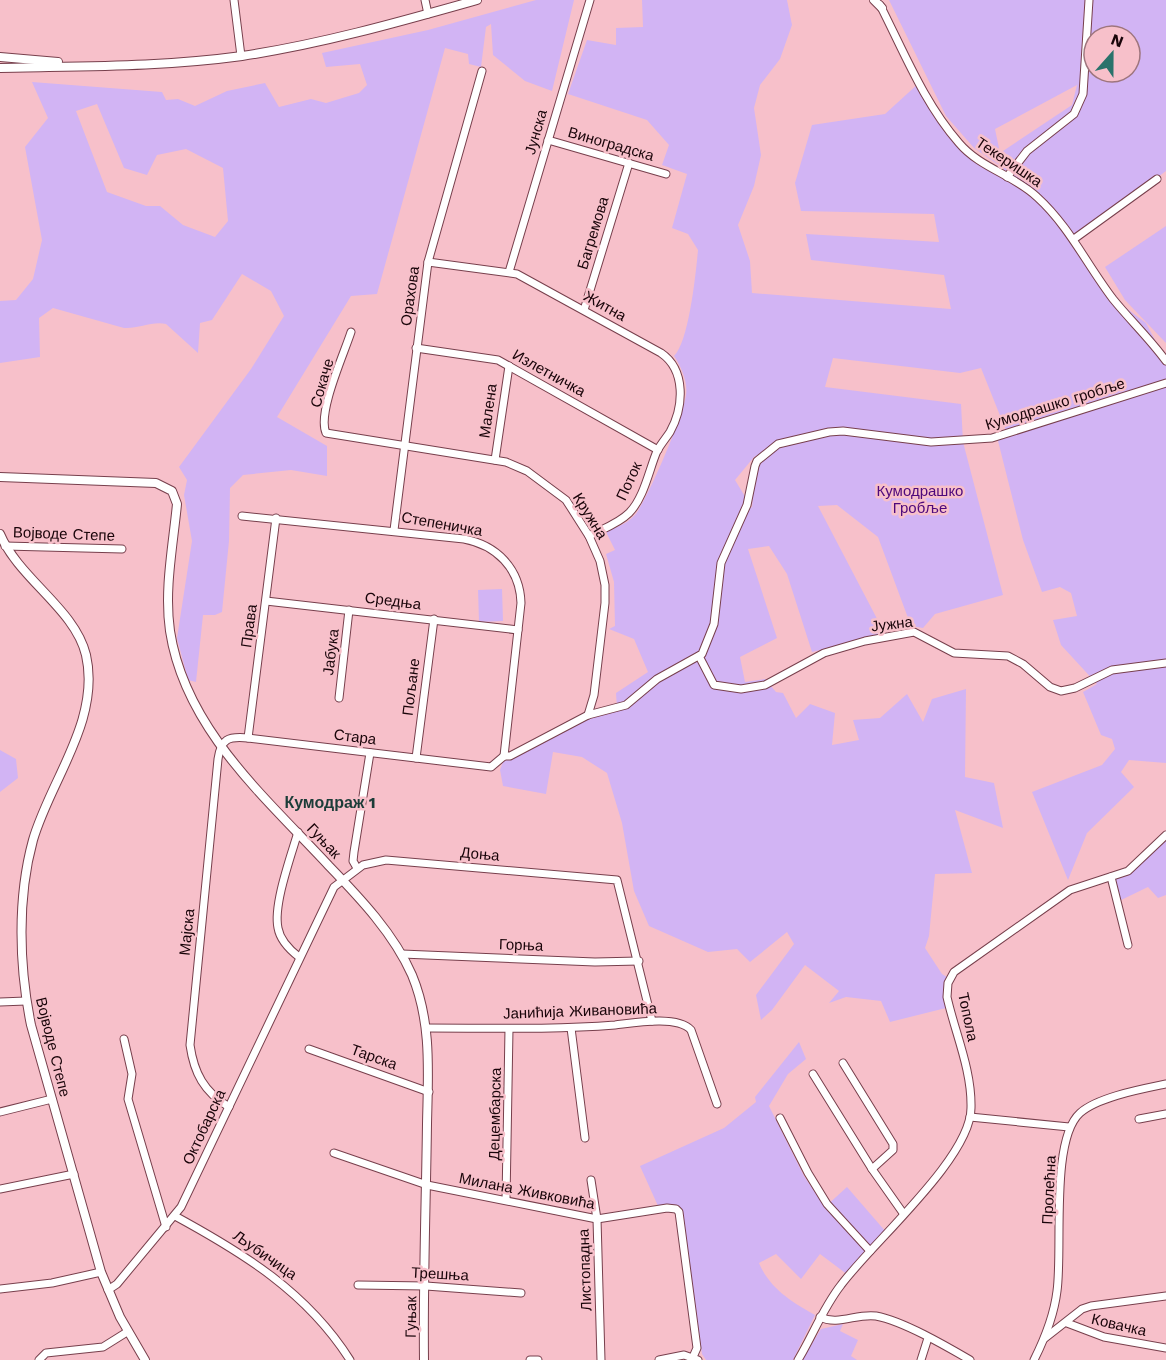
<svg xmlns="http://www.w3.org/2000/svg" width="1166" height="1360" viewBox="0 0 1166 1360" font-family="'Work Sans',sans-serif">
  <style>
    .green { fill: #d2b4f4; fill-rule: evenodd }
    .lines { fill: none; stroke-linecap: round; stroke-linejoin: round }
    .minor-casing { stroke: #773f4c; stroke-width: 9 }
    .tertiary-casing { stroke: #773f4c; stroke-width: 10 }
    .minor { stroke: #fff; stroke-width: 7 }
    .tertiary { stroke: #fff; stroke-width: 8 }
    .labels { text-anchor: middle; stroke-width: 5; stroke-linejoin: round; paint-order: stroke }
    .street-label { font-size: 15px; fill: #190409; stroke: #f7c0ca }
    .park-label { font-size: 15px; fill: #4e087b; stroke: #f7c0ca }
    .neighbourhood-label { font-size: 16px; font-weight: bold; fill: #1b3c38; stroke: #f7c0ca }
  </style>
  <rect width="100%" height="100%" fill="#f7c0ca"/>
  <g class="green">
    <path d="M536,0H574L552,91L525,81L493,55L491,24L486,27L481,67L469,64L468,54L445,48L377,294L351,296L277,417L327,446V476L291,470L243,475L230,488L229,541L222,612L215,615H203L196,682L188,680L177,638L192,541L184,495L187,480L179,467L251,369L284,316L271,291L242,274L212,320L200,323L198,353L166,324C152,321 138,329 124,328L53,308L39,318L40,357L0,363V301L16,300L33,279L42,240L25,147L48,118L32,82L162,92L166,100L178,99L195,106L227,91L265,83L279,107L311,99L326,103L359,93L367,85L360,64L326,67L322,53L428,30ZM97,104L124,168L147,175L157,155L186,149L223,168L228,221L215,237L183,225L160,206H146L107,192L76,111Z"/>
    <path d="M642,0H787L792,25L780,59L760,85L754,108L761,155L754,186L738,225L750,261L752,293L951,309L944,275L811,260L806,234L939,242L934,214L801,211L795,183L812,125L885,114L919,83L959,144L1007,176L1003,168L974,148L946,116L889,0H1166V171L1074,239L1113,298L1146,323L1166,361V763L1129,760L1121,772L1134,787L1087,833L1068,880L1032,792L1102,765L1115,749L1112,739L1101,735L1083,692L1097,684L1061,645L1053,620L1077,616L1071,593L1060,587L1042,592L1023,540L997,437L1007,433L981,368L960,373L833,358L825,387L961,404L963,442L1003,595L935,614L923,628L911,626L878,537L837,505L818,506L885,634L812,652L787,574L769,546L748,549L777,638L740,657L745,682L765,679L776,692L783,693L796,718L810,704L835,713L832,745L859,740L853,720L880,718L907,694L923,722L932,699L966,689L965,777L994,783L1003,828L955,810L972,873L935,874L929,936L925,948L942,974L950,979V1007L890,1022L881,1001L846,997L829,1003L839,991L805,965L772,1010L761,1020L756,995L794,944L787,932L750,962L737,949L708,952L649,926L634,891L622,823L607,773L582,757L553,752L546,794L503,786L500,770L503,762L575,721L617,708L616,693L648,672L634,639L609,629L615,626L614,582L606,554L615,550L607,534L599,537L598,534C611,529 625,526 635,515C647,501 684,414 686,395C688,382 681,366 674,356C689,342 696,272 698,250L688,234L672,228L687,174L662,165L669,145L647,120L568,94L587,40L616,45V28L643,27ZM1094,36H1130V72H1094ZM1077,85L1072,105L1000,153L995,129ZM771,448L755,466L752,508L735,480L754,457Z"/>
    <polygon points="1166,226 1166,343 1125,300 1105,267"/>
    <polygon points="502,589 503,621 479,622 478,590"/>
    <polygon points="0,750 16,759 18,778 0,792"/>
    <polygon points="1166,835 1166,895 1158,898 1148,887 1117,902 1111,877 1122,874"/>
    <path d="M799,1042L806,1059L788,1074L769,1106L804,1176L825,1207L847,1187L886,1232L848,1275L820,1254L801,1279L776,1254L759,1263C770,1289 792,1302 815,1315L793,1360H706L702,1354L683,1228L673,1208L658,1206L640,1166L724,1128L756,1102L755,1097Z"/>
    <polygon points="843,1324 840,1331 858,1340 851,1356 857,1360 802,1360 821,1329"/>
  </g>
  <g class="lines">
    <g class="minor-casing">
      <g id="minor">
        <polyline points="234,0 241,56"/>
        <polyline points="425,0 428,14"/>
        <path d="M880,5C904,52 924,103 959,143C980,168 1014,175 1037,197C1069,226 1087,265 1113,299C1130,320 1150,339 1166,361"/>
        <polyline points="548,140 666,174"/>
        <polyline points="1007,177 1027,151 1074,114 1083,94 1089,0"/>
        <polyline points="1074,239 1157,179"/>
        <path d="M428,262L517,274L661,353C686,370 684,407 670,432C666,438 661,444 657,451C649,470 644,498 629,513C618,524 602,529 589,536"/>
        <polyline points="509,272 590,0"/>
        <polyline points="584,310 629,163"/>
        <path d="M351,332C344,354 317,413 326,433L506,462L527,471L566,500L589,536L600,561L605,585V603L594,695L588,715"/>
        <polyline points="416,348 498,360 658,450"/>
        <polyline points="495,460 509,366"/>
        <path d="M242,516L464,539C496,545 520,568 521,603L504,756"/>
        <polyline points="394,530 428,262 482,71"/>
        <polyline points="5,546 122,549"/>
        <polyline points="266,601 518,630"/>
        <polyline points="699,656 714,685 741,689 765,685 824,653 865,641 914,632 954,653 1008,656 1023,664 1050,687 1061,691 1075,688 1112,670 1166,663"/>
        <polyline points="339,698 349,610"/>
        <polyline points="248,738 276,518"/>
        <polyline points="416,758 434,619"/>
        <path d="M298,832C291,856 273,905 278,928C280,940 290,950 299,957"/>
        <polyline points="357,868 353,861 354,852 370,753"/>
        <polyline points="1111,877 1128,945"/>
        <polyline points="402,954 595,962 639,961"/>
        <polyline points="0,1002 26,1001"/>
        <path d="M426,1028C489,1028 552,1030 615,1025C633,1023 677,1015 691,1030L717,1104"/>
        <polyline points="571,1028 585,1138"/>
        <polyline points="124,1039 132,1074 128,1099 166,1227"/>
        <polyline points="309,1049 429,1092"/>
        <polyline points="843,1063 893,1144 893,1150 872,1169"/>
        <polyline points="813,1074 872,1169 903,1213"/>
        <path d="M229,1107C204,1092 194,1073 190,1045L218,759C221,739 228,736 248,738L491,767L504,756H510L588,715L626,705L657,679L702,654L714,624L721,563L747,505L755,466L757,461L778,444L829,432L843,431L931,442L992,438L1166,383"/>
        <polyline points="0,1112 52,1099"/>
        <polyline points="970,1117 1069,1127"/>
        <polyline points="780,1118 808,1173 827,1204 870,1251"/>
        <polyline points="1139,1119 1166,1114"/>
        <polyline points="334,1153 427,1185 597,1219 667,1208 676,1209 679,1212 697,1348 693,1357"/>
        <polyline points="591,1180 597,1219 601,1360"/>
        <polyline points="0,1189 74,1174"/>
        <polyline points="506,1200 509,1029"/>
        <path d="M175,1216C243,1253 307,1292 350,1360"/>
        <polyline points="358,1285 426,1286 521,1293"/>
        <polyline points="0,1289 52,1283 101,1272"/>
        <polyline points="108,1290 117,1284 181,1207 334,887 363,865 386,860 617,880 652,1021"/>
        <path d="M820,1317C838,1326 857,1313 876,1316C903,1321 946,1346 970,1360"/>
        <polyline points="1067,1323 1104,1337 1166,1348"/>
        <polyline points="1045,1338 1082,1309 1091,1306 1166,1296"/>
        <polyline points="39,1360 46,1353 103,1347 127,1332"/>
        <polyline points="530,1360 538,1360"/>
        <polyline points="659,1360 684,1355 698,1360"/>
        <path d="M798,1360C813,1335 823,1308 841,1285C872,1243 971,1158 971,1108C972,1070 955,1033 947,997L948,983L954,972L1070,890L1128,871L1166,835"/>
        <polyline points="921,1360 928,1338"/>
        <path d="M1034,1360C1045,1338 1054,1316 1057,1291C1063,1249 1050,1140 1080,1113C1098,1097 1142,1089 1166,1084"/>
      </g>
    </g>
    <g class="tertiary-casing">
      <g id="tertiary">
        <polyline points="874,0 882,8"/>
        <polyline points="0,57 58,62"/>
        <path d="M0,68C80,66 162,67 242,56C322,44 399,22 477,0"/>
        <path d="M0,477L156,483L172,491L177,504C173,546 164,590 170,631C185,729 266,798 329,866C360,898 394,934 412,975C432,1023 428,1073 427,1124C426,1202 423,1281 424,1360"/>
        <path d="M0,534C19,579 75,609 86,655C101,720 50,781 33,840C17,898 19,966 31,1025L101,1272L120,1317L145,1360"/>
      </g>
    </g>
    <use href="#minor" class="minor"/>
    <use href="#tertiary" class="tertiary"/>
  </g>
  <g class="labels">
    <g class="street-label">
      <text transform="translate(536 132) rotate(-74)" y="5">Јунска</text>
      <text transform="translate(611 144) rotate(16)" y="5">Виноградска</text>
      <text transform="translate(1009 162) rotate(34)" y="5">Текеришка</text>
      <text transform="translate(593 233) rotate(-73)" y="5">Багремова</text>
      <text transform="translate(410 296) rotate(-82)" y="5">Орахова</text>
      <text transform="translate(605 306) rotate(29)" y="5">Житна</text>
      <text transform="translate(549 373) rotate(29)" y="5">Излетничка</text>
      <text transform="translate(322 383) rotate(-74)" y="5">Сокаче</text>
      <text transform="translate(1055 404) rotate(-17)" y="5">Кумодрашко гробље</text>
      <text transform="translate(488 411) rotate(-82)" y="5">Малена</text>
      <text transform="translate(629 481) rotate(-65)" y="5">Поток</text>
      <text transform="translate(590 516) rotate(58)" y="5">Кружна</text>
      <text transform="translate(442 524) rotate(10)" y="5">Степеничка</text>
      <text transform="translate(64 534) rotate(2)" y="5">Војводе Степе</text>
      <text transform="translate(393 601) rotate(7)" y="5">Средња</text>
      <text transform="translate(892 624) rotate(-7)" y="5">Јужна</text>
      <text transform="translate(249 626) rotate(-82)" y="5">Права</text>
      <text transform="translate(331 652) rotate(-83)" y="5">Јабука</text>
      <text transform="translate(411 687) rotate(-83)" y="5">Пољане</text>
      <text transform="translate(355 737) rotate(7)" y="5">Стара</text>
      <text transform="translate(324 841) rotate(47)" y="5">Гуњак</text>
      <text transform="translate(480 854) rotate(5)" y="5">Доња</text>
      <text transform="translate(187 932) rotate(-84)" y="5">Мајска</text>
      <text transform="translate(521 945) rotate(2)" y="5">Горња</text>
      <text transform="translate(580 1011) rotate(-2)" y="5">Јанићија Живановића</text>
      <text transform="translate(968 1017) rotate(78)" y="5">Топола</text>
      <text transform="translate(53 1047) rotate(76)" y="5">Војводе Степе</text>
      <text transform="translate(374 1057) rotate(20)" y="5">Тарска</text>
      <text transform="translate(495 1114) rotate(-89)" y="5">Децембарска</text>
      <text transform="translate(204 1127) rotate(-65)" y="5">Октобарска</text>
      <text transform="translate(1049 1190) rotate(-87)" y="5">Пролећна</text>
      <text transform="translate(527 1191) rotate(11)" y="5">Милана Живковића</text>
      <text transform="translate(265 1255) rotate(35)" y="5">Љубичица</text>
      <text transform="translate(585 1270) rotate(-92)" y="5">Листопадна</text>
      <text transform="translate(440 1274) rotate(3)" y="5">Трешња</text>
      <text transform="translate(411 1317) rotate(-89)" y="5">Гуњак</text>
      <text transform="translate(1119 1325) rotate(13)" y="5">Ковачка</text>
    </g>
    <g class="park-label">
      <text x="920" y="496">Кумодрашко<tspan x="920" dy="17">Гробље</tspan></text>
    </g>
    <g class="neighbourhood-label">
      <text x="330" y="808">Кумодраж 1</text>
    </g>
  </g>
  <g transform="translate(1112 54) rotate(21)"><circle r="28" fill="#f7c0ca" stroke="#9e757d" stroke-width="1.5"/>
  <path d="M0-4.5L10 22L0 15L-10 22Z" fill="#2a726b"/>
  <text y="-9" font-size="16" font-weight="bold" text-anchor="middle" fill="#190409">N</text>
  </g>
</svg>
